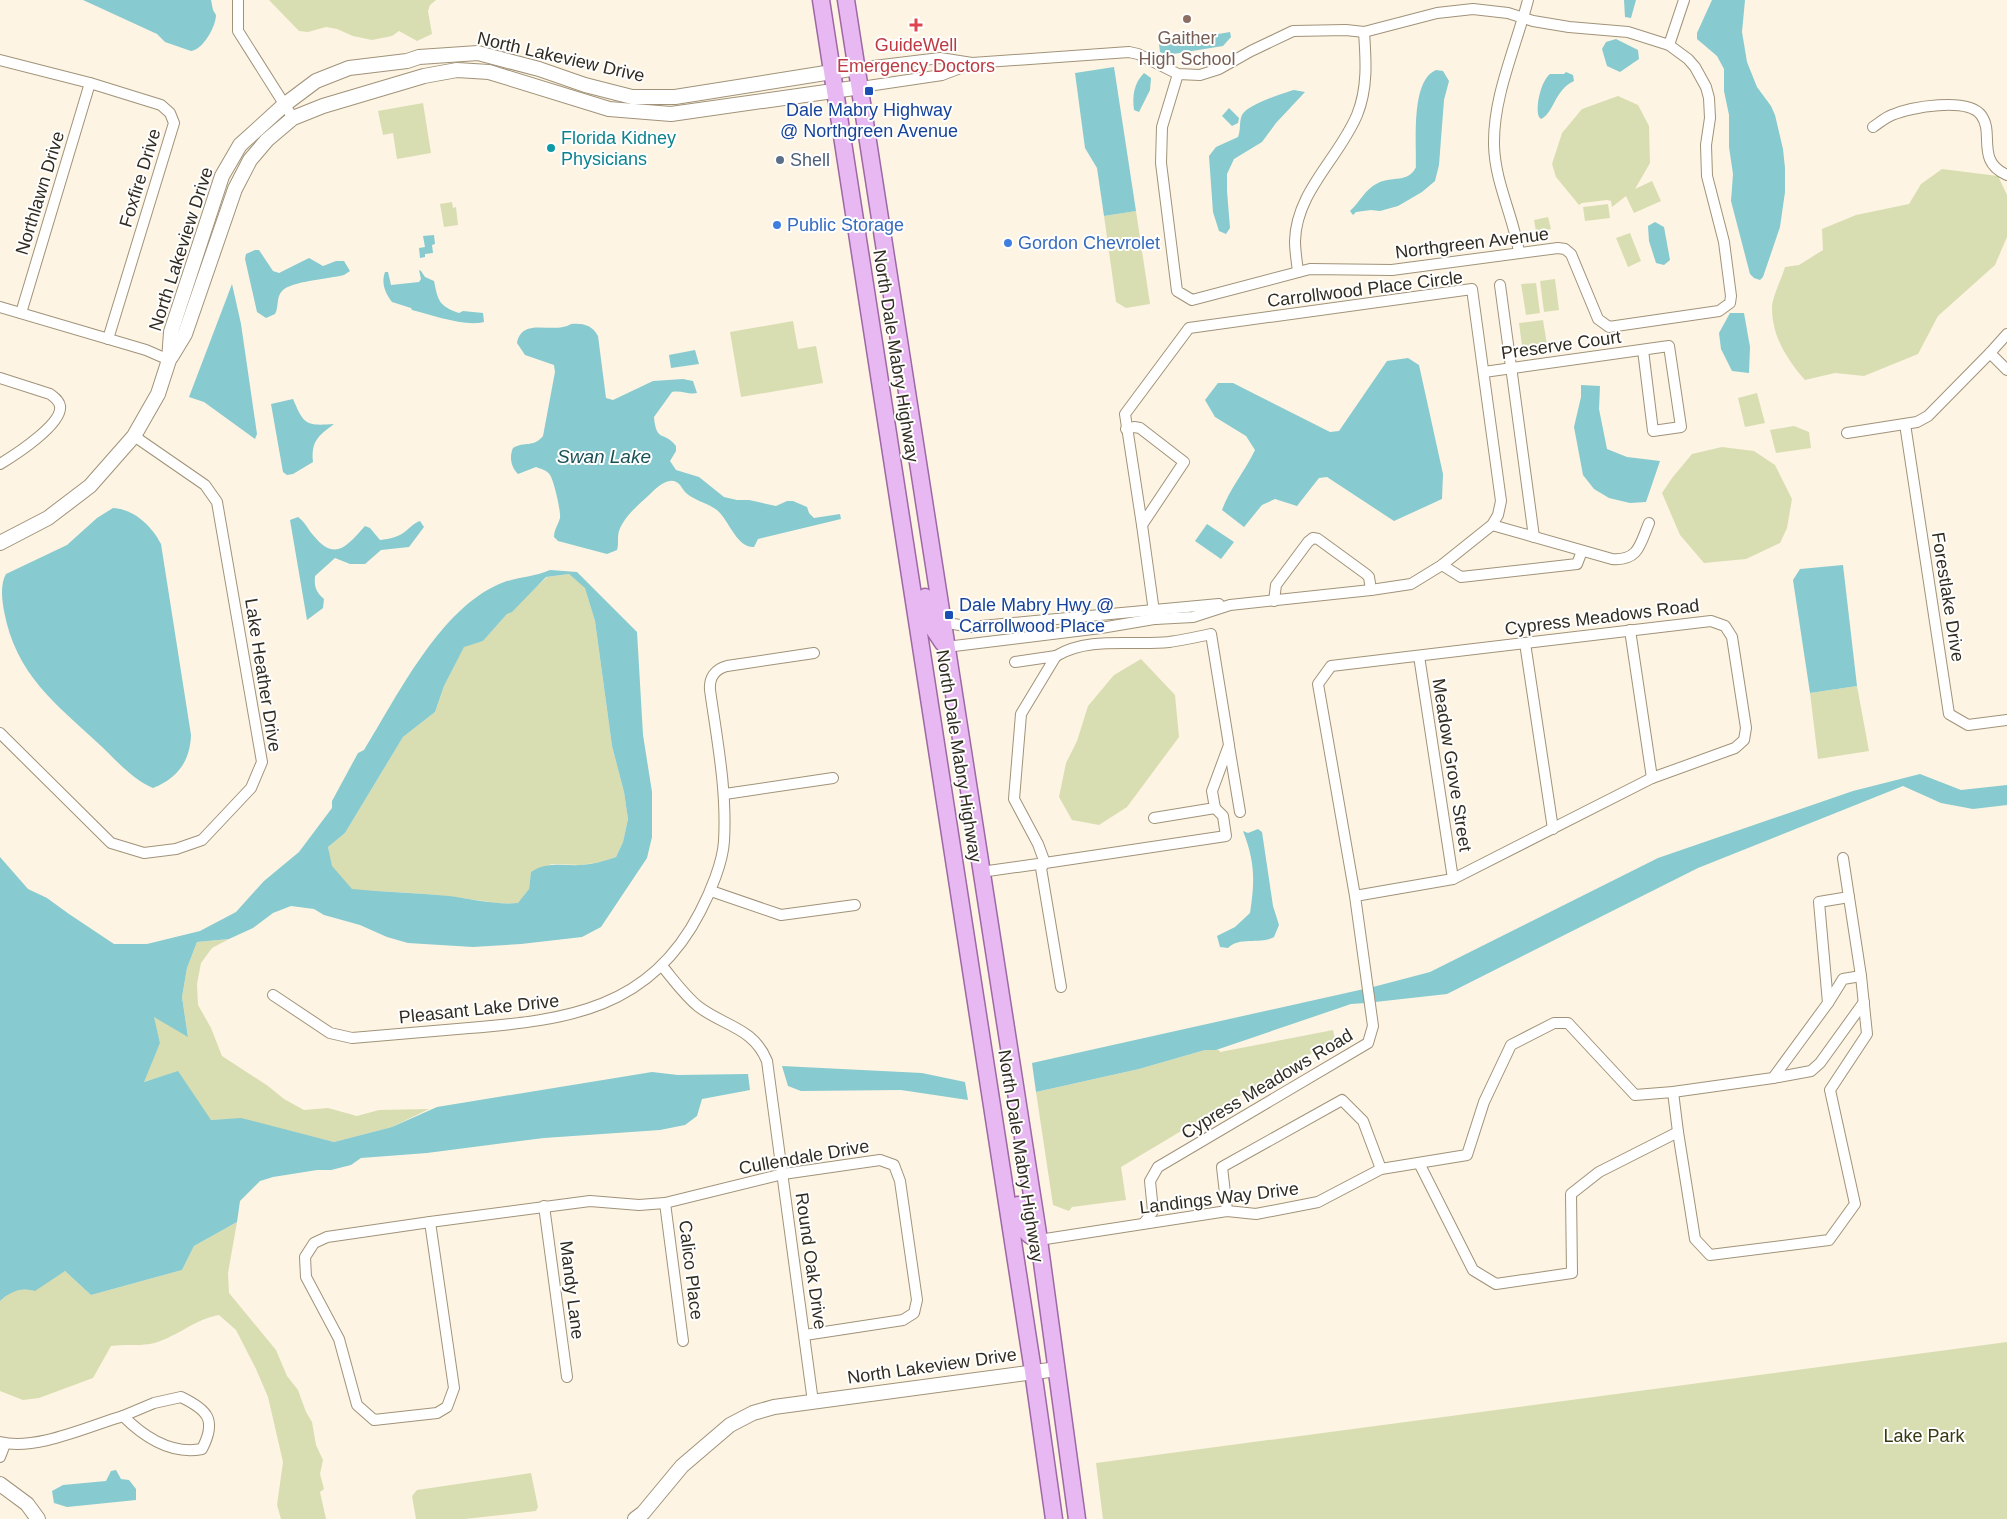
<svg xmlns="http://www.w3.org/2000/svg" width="2007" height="1519" viewBox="0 0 2007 1519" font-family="Helvetica,sans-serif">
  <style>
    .green { fill: #d9deb2 }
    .water { fill: #87cacf; fill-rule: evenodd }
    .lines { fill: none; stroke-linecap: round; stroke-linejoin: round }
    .minor-casing { stroke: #a19379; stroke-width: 12 }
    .tertiary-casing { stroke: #a19379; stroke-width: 16 }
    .primary-casing { stroke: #9e68a4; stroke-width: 19 }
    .minor { stroke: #fff; stroke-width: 10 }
    .tertiary { stroke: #fff; stroke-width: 14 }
    .primary { stroke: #e8b8f2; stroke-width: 16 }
    .education-dot { fill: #8d6e63; stroke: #fff; stroke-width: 2 }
    .health-dot { fill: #e0444e; stroke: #fff; stroke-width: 2 }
    .transit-dot { fill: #1a4fb4; stroke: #fff; stroke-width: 2 }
    .culture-dot { fill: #0f9aa8; stroke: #fff; stroke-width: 2 }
    .service-dot { fill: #5c6f8a; stroke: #fff; stroke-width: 2 }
    .shop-dot { fill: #3f7fe0; stroke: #fff; stroke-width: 2 }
    .labels { text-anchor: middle; stroke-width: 4; stroke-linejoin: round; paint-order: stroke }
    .education-label { font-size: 18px; fill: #785e54; stroke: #fff }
    .health-label { font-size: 18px; fill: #be3a42; stroke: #fff }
    .street-label { font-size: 18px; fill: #312c21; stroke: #fff }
    .transit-label { font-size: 18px; fill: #164399; stroke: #fff }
    .culture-label { font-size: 18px; fill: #0d838f; stroke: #fff; text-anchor: start }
    .service-label { font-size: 18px; fill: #4e5e75; stroke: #fff; text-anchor: start }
    .shop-label { font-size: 18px; fill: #366cbe; stroke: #fff; text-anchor: start }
    .park-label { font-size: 18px; fill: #363911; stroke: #fff }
    .water-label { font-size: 19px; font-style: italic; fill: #175155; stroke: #fff }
  </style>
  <rect width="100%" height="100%" fill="#fdf4e3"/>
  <g class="green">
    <polygon points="269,0 436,0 430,5 428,11 432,34 417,41 399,31 392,36 372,40 353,36 337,29 326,27 308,32 299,31"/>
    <polygon points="1618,96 1638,105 1649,126 1650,163 1635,189 1652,181 1661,201 1634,213 1626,196 1612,207 1611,201 1607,200 1582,203 1579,205 1556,177 1552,164 1562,133 1582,109"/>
    <polygon points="423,103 431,153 397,159 393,133 383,135 378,111"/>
    <path d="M1942,169L1998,176L2007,195V237L1995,265L1938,316L1918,354L1864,376L1835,373L1805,380C1787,360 1772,336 1772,308C1772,297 1782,278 1785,267L1799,265L1823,250L1822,229L1856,215L1909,204L1921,184Z"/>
    <polygon points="452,202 453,208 456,207 458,225 444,227 440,204"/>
    <polygon points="1608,204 1610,218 1585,221 1583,207"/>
    <polygon points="1136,211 1150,304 1126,308 1116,302 1104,216"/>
    <polygon points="1548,217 1551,229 1536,232 1534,220"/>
    <polygon points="1630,233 1641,261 1628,267 1616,238"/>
    <polygon points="1555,279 1559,310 1544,312 1540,281"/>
    <polygon points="1536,283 1540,313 1526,315 1521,284"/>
    <polygon points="1543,320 1548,351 1523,353 1519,323"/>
    <polygon points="793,321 798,349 816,346 823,383 741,397 730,332"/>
    <polygon points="1757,393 1765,423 1745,427 1738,398"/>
    <polygon points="1794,426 1809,432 1811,448 1776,453 1770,430"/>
    <polygon points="1722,447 1754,451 1775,465 1792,499 1787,528 1780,543 1746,559 1704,563 1680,535 1662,493 1672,478 1692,454"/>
    <path d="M569,574L585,587L595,621L612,746L624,792L628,819L623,842L616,857L601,862L581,865L552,864L531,872L529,889L519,903C497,905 475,899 453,897C419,893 386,891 352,890L331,866L328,847L345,833L403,737L435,712L444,686L464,646L483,641L507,614L547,577Z"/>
    <polygon points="1141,659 1175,695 1179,737 1127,807 1099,825 1072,820 1059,797 1066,763 1077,741 1088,706 1114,675"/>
    <polygon points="1857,686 1869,751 1818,759 1810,693"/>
    <polygon points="229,939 212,948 201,963 197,984 198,1005 211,1028 222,1056 268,1086 284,1099 304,1110 328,1108 357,1116 379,1110 429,1109 392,1127 334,1142 241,1119 210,1120 178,1072 143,1082 160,1043 153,1016 188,1036 182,997 187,968 197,942"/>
    <polygon points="1333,1030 1335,1039 1121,1167 1126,1200 1072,1207 1069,1211 1053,1205 1036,1092 1139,1069 1205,1050 1219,1050 1220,1052"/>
    <path d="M237,1222L228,1273L229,1293L276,1350L287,1376L298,1390L306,1412L312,1422L316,1445L323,1460L320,1474L324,1489L320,1492L326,1519H281L277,1505L283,1462L268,1397L256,1369L236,1330L219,1315C194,1319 175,1339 150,1344C137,1346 124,1344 111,1346L93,1378L39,1398L23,1400L0,1391V1301L12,1291L27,1289L65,1271L91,1295L182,1270L194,1246Z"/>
    <polygon points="2007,1342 2007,1519 1103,1519 1096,1463"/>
    <polygon points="531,1473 538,1507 536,1511 465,1519 416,1519 412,1496 417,1490"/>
  </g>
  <g class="water">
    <path d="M83,0H211L213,10L216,15C216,26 203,50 191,51L165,42L157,34Z"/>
    <polygon points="1624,0 1636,0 1631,18 1625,17"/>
    <polygon points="1712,0 1745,0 1742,32 1747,62 1757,87 1771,106 1775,115 1783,149 1785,168 1785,192 1780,227 1763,277 1760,280 1754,278 1750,274 1731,201 1733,174 1729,147 1729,115 1724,91 1724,69 1717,56 1697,39 1697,33"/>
    <polygon points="1230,32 1231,37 1223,46 1167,55 1160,52 1159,44"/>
    <polygon points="1616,39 1638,50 1639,59 1620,72 1607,66 1602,49 1606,42"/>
    <polygon points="1114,67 1136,211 1104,216 1097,168 1085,148 1075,73"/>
    <path d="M1436,70L1443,71L1449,81L1444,100L1439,165L1435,181L1422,192L1398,206L1380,211L1371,210L1356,212L1353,215L1350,211C1360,202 1365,189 1378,183C1392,176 1409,183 1416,167C1417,143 1410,81 1436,70Z"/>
    <path d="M1566,72L1573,75L1574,81C1555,89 1554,113 1541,119L1539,117C1535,107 1541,81 1550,74H1564Z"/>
    <path d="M1144,73L1151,78L1150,90L1139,112L1134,110C1132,96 1134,83 1144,73Z"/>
    <path d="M1294,90L1305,92L1276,123L1262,142L1234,159L1227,174V191L1230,228L1226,234L1219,231L1213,212L1209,156L1216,147L1238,137C1241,130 1239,121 1242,115C1247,105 1283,93 1294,90Z"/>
    <polygon points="1229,108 1239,118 1238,123 1232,126 1222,116"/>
    <polygon points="1655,222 1664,227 1670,260 1664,265 1656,263 1649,241 1648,226"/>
    <polygon points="434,235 435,244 432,245 433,253 425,254 425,257 420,258 419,248 425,247 423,236"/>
    <path d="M255,250H259L273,271L279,273L309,258L323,266L336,261H344L350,271L344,275C329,279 291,281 282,291C276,297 279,307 275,314L266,318L257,312L245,259L246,254Z"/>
    <path d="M419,270L421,271L425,277L434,281C438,301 439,306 459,313L463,311L483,313L484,322C465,327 432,315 412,310L411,308L392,302C385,293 381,283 385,272H388L391,285L419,282L421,279Z"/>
    <polygon points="232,284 241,324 257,434 255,439 204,402 189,397"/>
    <polygon points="1730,313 1744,313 1750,347 1749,373 1732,371 1721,349 1719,333"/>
    <path d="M571,324C583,323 592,325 598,336L606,398L613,400L653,381L683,379L693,381L697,393C689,395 681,390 672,392L654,417C656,443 665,431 676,446V451L670,461L676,470L699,477L724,497L737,500H749L776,506L787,501H793L807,507L809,513L814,518L840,514L841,519L758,539L754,547C738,548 730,524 720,513C713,505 699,502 690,496C685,493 683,489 680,485C670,473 655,489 648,496C637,506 624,517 619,531C617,538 619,543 617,550L607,554L558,541L554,537C554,530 558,525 560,518C561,511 554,481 550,475C547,470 541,469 536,467L518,474C511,467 509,457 513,448C525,441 533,448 543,436L555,372L554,365L525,355L517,343C522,316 554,335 571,324Z"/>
    <polygon points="695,350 699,364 671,368 669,355"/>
    <path d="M1408,358L1419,365L1443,474L1442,499L1394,521L1327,477L1319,478L1297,506L1275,499L1262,505L1244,527L1222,510C1230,488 1245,471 1255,450L1246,436L1215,417L1205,400L1218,383H1233L1330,432L1339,431L1387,361Z"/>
    <polygon points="1581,385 1600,386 1599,409 1607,449 1627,457 1660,461 1646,502 1630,503 1609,498 1594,489 1583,475 1574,427 1581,397"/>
    <path d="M293,399C304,425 306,426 334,424C318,436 311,441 313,462L293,474L287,475L283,472L271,404Z"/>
    <path d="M113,508C134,509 152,526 161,544L191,735C190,761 178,778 153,788C133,780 116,760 100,745C55,703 16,675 4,611C2,600 0,584 6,574L67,545L97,518Z"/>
    <path d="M298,517C305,522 307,528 313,535C335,562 346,547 365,526L370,528L380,540C390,539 399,537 407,530C412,526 414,523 420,521L424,527L409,547L381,550L365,564H350L335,558L315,576C314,587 316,592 324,599L323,608L307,620L290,520Z"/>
    <polygon points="1207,524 1234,542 1221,559 1195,541"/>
    <polygon points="1843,565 1857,686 1810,693 1793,580 1800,569"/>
    <path d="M550,570L577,572L637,632L643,735L652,792V837L647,858L601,927L582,937L521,944L473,947L408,943L387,937L360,925L324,915L314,909L291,906L273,913L253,928L229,939L197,942L187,968L182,997L188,1037L154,1017L160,1043L144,1082L178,1071L211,1120L241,1118L334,1142L392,1127L437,1107L652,1072L678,1075L748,1074L750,1090L702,1099L697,1116L685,1125L660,1130L544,1138L427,1153L361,1158L351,1165L331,1170H317L273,1177L260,1181L240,1201L237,1222L194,1246L182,1270L91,1295L65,1271L35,1291C21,1287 11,1291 0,1301V857L28,889L47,898L69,914L114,944H147L200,931L236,912L264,881L299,852L332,808V801L358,753L364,750C397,697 437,614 495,586C512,577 532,578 550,570ZM569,574L585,588L595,621L612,746L624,792L628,819L623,842L616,857C605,861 593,864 581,865C564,866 547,861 531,872L529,889L518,903C496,905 472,899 449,896C417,893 385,892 352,889L332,866L328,847L345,833L403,737L435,712L444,686L464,647L483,641L507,614L512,612L546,577Z"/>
    <polygon points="1920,774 1961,790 2007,785 2007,805 1973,809 1941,803 1903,786 1698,868 1447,994 1375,1002 1373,987 1430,972 1658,858 1853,791"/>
    <path d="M1258,829L1262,832L1273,906L1279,925L1274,937C1260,945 1240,936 1228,948L1220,947L1217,936L1235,927L1250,913C1255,880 1255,862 1243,831L1248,833Z"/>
    <polygon points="1364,989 1366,1003 1351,1004 1216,1050 1205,1050 1139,1069 1036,1092 1032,1063"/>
    <polygon points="782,1066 922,1073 965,1082 968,1100 901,1090 801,1091 788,1086"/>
    <polygon points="116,1470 121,1479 129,1480 136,1489 136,1500 67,1507 54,1503 52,1491 63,1485 106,1481 111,1471"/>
  </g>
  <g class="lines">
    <g class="minor-casing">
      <g id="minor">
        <polyline points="238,0 238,31 293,118"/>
        <polyline points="1669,45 1684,0"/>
        <polyline points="0,60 90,83 161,105 170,113 174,123 108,339"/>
        <polyline points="857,68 940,58 972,63 1129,52 1138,54 1178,74 1200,75 1219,69 1251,51 1293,31 1346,30 1364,32 1437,13 1473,9 1508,13 1533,21 1569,27 1628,32 1669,45 1688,59 1695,67 1706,87 1709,98 1710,118 1706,145 1707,176 1724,242 1731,296 1730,303 1719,311 1609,327 1598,319 1571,254 1565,249 1558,248 1392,270 1310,269 1192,300 1177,291 1161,163 1162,127 1178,74"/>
        <polyline points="861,87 942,75 971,64"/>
        <path d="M1873,127C1879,123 1886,117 1892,115C1911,107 1967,97 1981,115C1995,133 1975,161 2007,175"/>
        <path d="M1519,252C1513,215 1495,183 1494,145C1493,96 1516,47 1528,0"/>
        <path d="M1298,272C1297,262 1295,252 1295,241C1296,192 1339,158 1357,115C1368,88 1366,60 1364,32"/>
        <polyline points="1500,285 1534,537"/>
        <polygon points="1472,289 1501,501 1498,515 1492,525 1442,565 1411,584 1371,590 1230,605 1193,617 1155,619 1142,525 1125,414 1189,328"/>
        <polyline points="0,307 146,350 169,360"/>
        <polyline points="21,313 90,83"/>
        <polyline points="1990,353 2007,370"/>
        <polyline points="1484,372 1669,346 1681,427 1653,431 1643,350"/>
        <path d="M0,378L50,394C54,397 59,400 60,406C63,424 15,455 0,464"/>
        <polyline points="1905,424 1949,714 1968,725 2007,720"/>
        <polyline points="1126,429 1134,427 1140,428 1184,462 1142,525"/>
        <polyline points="1847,433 1917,422 1928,416 1990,353 2007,334"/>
        <path d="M1492,525L1612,559C1639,561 1640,544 1649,523"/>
        <polyline points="1442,565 1461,577 1577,564 1582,551"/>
        <polyline points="1274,601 1276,585 1308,542 1313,538 1318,539 1366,574 1369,577 1371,590"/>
        <polyline points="942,622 971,627 1219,604"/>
        <polyline points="1630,630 1652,778"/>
        <polyline points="1525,643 1553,829"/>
        <polyline points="946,647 1101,628 1160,618"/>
        <path d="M1056,656C1089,636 1132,646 1169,642C1183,640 1197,637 1211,634L1229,745L1212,791L1215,808L1154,818"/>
        <polyline points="1419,656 1453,879"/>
        <polyline points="0,733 111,843 144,853 176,849 202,840 251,788 262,762 217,502 205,485 134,436"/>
        <polyline points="1229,746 1240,812"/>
        <polyline points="725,794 833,778"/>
        <polyline points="981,872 1045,863 1038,844 1014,799 1021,714 1056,656 1015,662"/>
        <polyline points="711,891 781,915 855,905"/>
        <path d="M662,966C673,979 685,996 699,1007C724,1026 754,1028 767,1061L813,1402"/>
        <polyline points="1061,987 1041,868 1045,863 1226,836 1223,816 1215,808"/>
        <path d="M273,995L330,1033L352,1038C391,1035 430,1031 469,1028C568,1020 650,1009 700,912C710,893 723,862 724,841C727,790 717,740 710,690C709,678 715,669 727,666L814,653"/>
        <polyline points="1828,1003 1843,979 1861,976"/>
        <polyline points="1773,1078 1811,1071 1820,1063 1864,1002"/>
        <polyline points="1673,1092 1678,1132 1695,1239 1710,1255 1829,1240 1855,1204 1830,1090 1867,1034 1861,976 1843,858"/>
        <polyline points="1419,1163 1473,1270 1496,1284 1572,1273 1571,1194 1599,1172 1678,1132"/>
        <polyline points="665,1203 683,1341"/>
        <polyline points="544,1206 567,1377"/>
        <polyline points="1227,1211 1222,1167 1342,1100 1363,1121 1381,1169"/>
        <polyline points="430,1222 590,1201 639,1205 665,1203 783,1174 880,1160 894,1165 900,1181 917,1300 914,1313 903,1320 805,1335"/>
        <polygon points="430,1222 454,1388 447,1407 437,1413 374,1420 357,1405 339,1339 306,1277 305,1257 314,1243 327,1237"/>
        <polyline points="1144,1223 1153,1211 1150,1181 1158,1167 1368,1043 1373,1026 1355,896 1318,684 1331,666 1711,621 1725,626 1732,637 1746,728 1744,740 1735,748 1652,778 1453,879 1355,896"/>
        <polyline points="1039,1240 1227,1211 1256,1214 1318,1202 1381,1169 1467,1155 1484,1102 1511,1045 1554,1023 1568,1023 1635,1095 1673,1092 1773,1078 1828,1003 1819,902 1849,897"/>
        <path d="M181,1397C208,1410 217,1420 202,1449C171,1455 144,1437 123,1416L154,1403Z"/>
        <path d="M0,1442C36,1451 89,1426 123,1416"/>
        <polyline points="0,1457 5,1444"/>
      </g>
    </g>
    <g class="tertiary-casing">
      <g id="tertiary">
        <polyline points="171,357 185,334 235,189 250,160 267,140 293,118 323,106 424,76 457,70 489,72 609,109 671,114 861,87"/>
        <polyline points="0,543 48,518 90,486 134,436 158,394 169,360 171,332 222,176 240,145 284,105 316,81 349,68 407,61 419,57 478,53 539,69 585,85 632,97 675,97 857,68"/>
        <polyline points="0,1484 27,1504 38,1519"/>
        <polyline points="635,1519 643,1513 682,1466 730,1425 753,1413 774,1407 1057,1369"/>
      </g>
    </g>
    <g class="primary-casing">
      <g id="primary">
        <polyline points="821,0 1033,1371 1054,1519"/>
        <polyline points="846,0 1039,1240 1077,1519"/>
        <polyline points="925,597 931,625 943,643"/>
        <path d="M1018,1205C1020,1223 1021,1233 1039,1240"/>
      </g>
    </g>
    <use href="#minor" class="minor"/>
    <use href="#tertiary" class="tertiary"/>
    <use href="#primary" class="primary"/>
  </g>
  <circle class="education-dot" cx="1187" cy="19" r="5"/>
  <path class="health-dot" d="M913.5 17.5h5v5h5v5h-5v5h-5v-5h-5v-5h5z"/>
  <g class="transit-dot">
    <rect x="864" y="86" width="10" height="10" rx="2.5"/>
    <rect x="944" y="610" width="10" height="10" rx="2.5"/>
  </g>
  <circle class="culture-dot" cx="551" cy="148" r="5"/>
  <circle class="service-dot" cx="780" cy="160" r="5"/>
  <g class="shop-dot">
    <circle cx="777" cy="225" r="5"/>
    <circle cx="1008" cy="243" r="5"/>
  </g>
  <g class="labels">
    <g class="education-label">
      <text x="1187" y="44">Gaither<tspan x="1187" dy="21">High School</tspan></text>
    </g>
    <g class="health-label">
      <text x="916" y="51">GuideWell<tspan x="916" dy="21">Emergency Doctors</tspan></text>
    </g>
    <g class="street-label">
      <text transform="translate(561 57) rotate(13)" y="6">North Lakeview Drive</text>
      <text transform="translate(140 178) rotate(-73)" y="6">Foxfire Drive</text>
      <text transform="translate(40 193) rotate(-73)" y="6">Northlawn Drive</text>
      <text transform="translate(1472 243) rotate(-7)" y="6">Northgreen Avenue</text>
      <text transform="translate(181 249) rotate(-72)" y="6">North Lakeview Drive</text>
      <text transform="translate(1365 289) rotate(-7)" y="6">Carrollwood Place Circle</text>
      <text transform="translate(1561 345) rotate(-8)" y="6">Preserve Court</text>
      <text transform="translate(896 356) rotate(81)" y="6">North Dale Mabry Highway</text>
      <text transform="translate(1948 597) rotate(81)" y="6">Forestlake Drive</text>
      <text transform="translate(1602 617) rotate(-7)" y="6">Cypress Meadows Road</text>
      <text transform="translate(263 675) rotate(81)" y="6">Lake Heather Drive</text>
      <text transform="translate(959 756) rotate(81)" y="6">North Dale Mabry Highway</text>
      <text transform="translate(1452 765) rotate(81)" y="6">Meadow Grove Street</text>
      <text transform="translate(479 1009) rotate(-6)" y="6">Pleasant Lake Drive</text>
      <text transform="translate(1267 1084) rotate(-31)" y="6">Cypress Meadows Road</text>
      <text transform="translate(1021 1156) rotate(81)" y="6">North Dale Mabry Highway</text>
      <text transform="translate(804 1157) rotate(-10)" y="6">Cullendale Drive</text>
      <text transform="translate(1219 1198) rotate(-7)" y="6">Landings Way Drive</text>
      <text transform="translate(811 1261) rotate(82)" y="6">Round Oak Drive</text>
      <text transform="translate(691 1270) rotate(83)" y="6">Calico Place</text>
      <text transform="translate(572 1290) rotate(83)" y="6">Mandy Lane</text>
      <text transform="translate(932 1366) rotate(-8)" y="6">North Lakeview Drive</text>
    </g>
    <g class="transit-label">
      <text x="869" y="116">Dale Mabry Highway<tspan x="869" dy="21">@ Northgreen Avenue</tspan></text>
      <text x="959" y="611" text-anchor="start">Dale Mabry Hwy @<tspan x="959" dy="21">Carrollwood Place</tspan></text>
    </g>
    <g class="culture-label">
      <text x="561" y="144">Florida Kidney<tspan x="561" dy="21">Physicians</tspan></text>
    </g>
    <g class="service-label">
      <text x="790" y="166">Shell</text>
    </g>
    <g class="shop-label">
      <text x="787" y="231">Public Storage</text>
      <text x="1018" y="249">Gordon Chevrolet</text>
    </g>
    <g class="park-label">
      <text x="1924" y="1442">Lake Park</text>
    </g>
    <g class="water-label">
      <text x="604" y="463">Swan Lake</text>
    </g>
  </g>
</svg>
